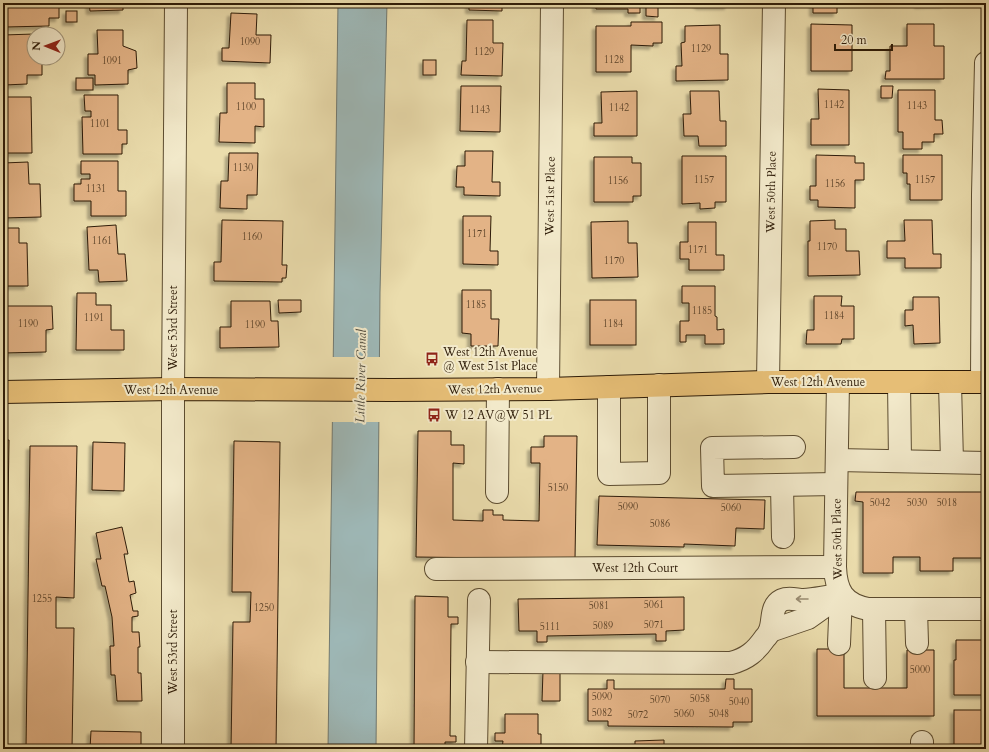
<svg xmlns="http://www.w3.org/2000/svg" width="989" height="752" viewBox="0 0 989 752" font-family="Cardo,serif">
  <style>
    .water { fill: #9eb8b7; stroke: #717971 }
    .pier { fill: #ebddad }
    .building { fill: #e3b386; stroke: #2d1b07; filter: url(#shadow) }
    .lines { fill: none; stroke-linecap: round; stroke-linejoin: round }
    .minor-casing { stroke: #5c4c30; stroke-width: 24 }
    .major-casing { stroke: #2d1b07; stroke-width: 24 }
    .minor { stroke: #f2e9ca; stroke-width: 22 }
    .major { stroke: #e6be76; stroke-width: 22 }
    .oneway { stroke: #998c72 }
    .labels { text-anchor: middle; stroke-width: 4; stroke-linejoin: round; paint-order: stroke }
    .number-label { font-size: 10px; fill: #5a4127 }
    .street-label { font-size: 12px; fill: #2d1b07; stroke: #f2e9ca }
    .poi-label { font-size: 12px; fill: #2d1b07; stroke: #f2e9ca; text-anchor: start }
    .water-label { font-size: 13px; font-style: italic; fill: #4f4a3c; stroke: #f2e9ca }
  </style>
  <defs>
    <filter id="shadow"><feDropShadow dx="-3.5" dy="3.5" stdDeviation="1" flood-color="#0004"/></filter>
  </defs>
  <rect width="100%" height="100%" fill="#ebddad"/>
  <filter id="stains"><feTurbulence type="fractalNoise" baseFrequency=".005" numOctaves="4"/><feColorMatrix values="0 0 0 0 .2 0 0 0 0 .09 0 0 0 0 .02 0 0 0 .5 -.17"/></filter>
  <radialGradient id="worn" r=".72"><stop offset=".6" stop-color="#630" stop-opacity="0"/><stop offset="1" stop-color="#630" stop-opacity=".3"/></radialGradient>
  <polygon class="water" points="338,3 387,3 380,292 376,749 328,749"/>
  <polygon class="pier" points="331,357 381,357 381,422 330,422"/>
  <g class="building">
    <polygon points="3,3 59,3 59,18 49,18 49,26 5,27"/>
    <polygon points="89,3 123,3 123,10 90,11"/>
    <polygon points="469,3 502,3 502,11 469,10"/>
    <polygon points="596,3 640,3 640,13 628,13 628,9 596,9"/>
    <polygon points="695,3 728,3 728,6 700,6"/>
    <polygon points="813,3 864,3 837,4 837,13 813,13"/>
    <polygon points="918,3 945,3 945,4 918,5"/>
    <polygon points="646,4 658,5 658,17 646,16"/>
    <rect x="66" y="11" width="11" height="11"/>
    <polygon points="231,13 257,14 256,35 271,35 270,63 222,61 222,48 229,48"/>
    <polygon points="467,20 493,20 493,43 503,43 502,76 461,75 462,61 466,61"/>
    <polygon points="631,22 662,22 662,43 653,43 653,46 631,45 631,72 596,72 596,26 631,26"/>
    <polygon points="811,24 852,25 852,71 811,71"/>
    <polygon points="907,24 934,24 934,46 944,46 944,79 885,79 886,71 890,71 890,46 907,46"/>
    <polygon points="720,25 720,54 728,54 728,80 676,81 676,66 682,66 681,43 685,42 685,26"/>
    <polygon points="97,30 123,30 123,46 136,51 137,68 128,70 128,84 95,85 95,75 88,75 88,54 98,54"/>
    <polygon points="34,34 34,58 42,58 42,75 27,75 27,84 4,85 4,76 3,76 3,35"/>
    <rect x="423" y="60" width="13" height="15"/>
    <rect x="76" y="78" width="17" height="12"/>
    <polygon points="227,83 255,83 255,99 264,99 264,127 255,126 255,143 219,142 220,113 227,113"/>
    <polygon points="461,86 501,86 500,132 460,131"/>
    <polygon points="881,86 893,86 892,98 881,98"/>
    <polygon points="818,89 849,90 849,145 811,145 811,119 819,119"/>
    <polygon points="898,90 935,90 935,120 942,120 943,134 934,134 934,142 922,142 922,149 903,149 903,132 898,132"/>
    <polygon points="637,91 637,136 594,136 594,123 602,123 601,92"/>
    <polygon points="690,91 719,91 720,121 726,121 726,146 699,146 698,136 684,136 683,114 691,114"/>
    <polygon points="84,95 118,95 118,130 127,130 127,144 122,144 122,154 83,154 82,117 91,117 91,111 85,111"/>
    <polygon points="3,97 31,97 32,153 3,153"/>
    <polygon points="465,151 493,151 492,182 500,182 500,196 464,195 464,187 456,187 457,166 465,166"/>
    <polygon points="229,153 258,153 257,195 247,195 247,209 220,208 221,181 228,181"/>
    <polygon points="816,155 855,156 855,163 864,163 864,180 855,180 855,208 818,207 818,200 810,200 810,186 816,186"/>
    <polygon points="903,155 942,155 942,200 910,200 910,184 907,184 907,173 903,173"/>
    <polygon points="682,156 726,156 726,202 715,202 715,208 700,209 700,203 682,204"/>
    <polygon points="594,157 632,157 632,163 641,163 641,196 633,196 633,202 594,202"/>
    <polygon points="81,161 118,161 118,191 126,191 126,216 91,216 91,201 74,201 74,184 81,184 81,179 90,179 90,174 81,174"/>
    <polygon points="28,162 29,184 40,184 41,217 3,218 3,163"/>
    <polygon points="463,216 491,216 490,251 498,251 498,265 463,264"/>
    <polygon points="222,220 283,221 282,265 287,265 286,278 282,278 282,282 214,281 214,262 221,262"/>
    <polygon points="835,220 835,229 846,229 846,251 859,251 860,275 808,276 808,241 810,241 810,221"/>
    <polygon points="904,220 932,220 933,254 941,254 941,268 905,268 905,258 887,258 887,241 905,241"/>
    <polygon points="628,221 628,243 637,243 638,277 592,278 591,222"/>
    <polygon points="688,222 716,222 716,255 724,255 724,270 689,270 689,259 680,259 680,242 688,242"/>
    <polygon points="116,225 118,254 125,254 127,281 99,282 98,270 89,270 87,227"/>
    <polygon points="3,228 19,228 19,243 27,243 28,286 3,286"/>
    <polygon points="682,286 715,286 715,316 717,317 717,330 724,329 724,344 705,344 705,335 686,335 686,342 680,342 680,321 689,321 689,303 682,303"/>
    <polygon points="462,290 491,290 491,319 499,319 498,346 471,346 471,334 462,333"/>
    <polygon points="77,293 96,293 96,305 111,305 111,330 124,330 124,350 76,350"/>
    <polygon points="814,296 842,296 841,306 854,306 854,339 842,339 841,344 806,344 807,330 814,330"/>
    <polygon points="913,297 939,297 940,343 914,344 913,325 905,326 905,310 913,310"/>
    <polygon points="278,300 301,300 301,312 279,313"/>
    <rect x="590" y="300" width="46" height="45"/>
    <polygon points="231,301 270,301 271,321 278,321 279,347 220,348 220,327 231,327"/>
    <polygon points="4,306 52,306 53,329 46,330 46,352 3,353"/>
    <polygon points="418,431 451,431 451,445 464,445 464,464 453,463 453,520 483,521 483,510 493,510 493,515 503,515 503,520 539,521 540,463 531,463 531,447 544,447 544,436 577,436 575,559 416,557"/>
    <polygon points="3,440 9,440 6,636 3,635"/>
    <polygon points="234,441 280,442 276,749 231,749 233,622 250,622 251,592 232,592"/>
    <polygon points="93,442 125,443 124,491 92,490"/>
    <polygon points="30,446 77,446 74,598 56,597 56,628 74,628 72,749 26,749"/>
    <polygon points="856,492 986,492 986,558 953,558 953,571 920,571 920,557 893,557 893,573 863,573 863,502 855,501"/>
    <polygon points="599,496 765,500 764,529 736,528 735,546 684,544 684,547 597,545"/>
    <polygon points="122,527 128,554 124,554 129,582 134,581 136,593 130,595 133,611 138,611 138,616 132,617 132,632 139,632 140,647 138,647 138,673 141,673 142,701 117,701 115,675 111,675 110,646 114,646 112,617 105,586 102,586 96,559 101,559 96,533"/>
    <polygon points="415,596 448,597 448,617 458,617 458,624 451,624 450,736 456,736 456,742 445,742 445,749 414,749"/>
    <polygon points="684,597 684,630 666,631 666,641 656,641 656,634 547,636 547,642 537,642 537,631 519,631 518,599"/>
    <polygon points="956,640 986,640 986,695 954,695 954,660 956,660"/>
    <polygon points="817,649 844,649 844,688 907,688 907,650 934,650 934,716 817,716"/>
    <polygon points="543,671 560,671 560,701 542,701"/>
    <polygon points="726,679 734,679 734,689 752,689 752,722 733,722 733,727 608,726 608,721 588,721 588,689 607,689 607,680 614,680 614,689 725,689"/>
    <rect x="954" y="710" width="32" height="39"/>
    <polygon points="505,714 538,714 538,734 541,734 541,749 502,749 503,741 495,741 495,733 505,733"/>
    <polygon points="91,731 141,732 141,749 90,749"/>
    <polygon points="664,740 664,749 635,749 635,741"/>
    <rect x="793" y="745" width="33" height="4"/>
  </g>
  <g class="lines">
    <g class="minor-casing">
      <g id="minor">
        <polyline points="768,382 774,3"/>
        <path d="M838,382L835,567C836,591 843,604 868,609H986"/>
        <polyline points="899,382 900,461"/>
        <polyline points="982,382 983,194 986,63"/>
        <polyline points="950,383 952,462"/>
        <polyline points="609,387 609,474 659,473 659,385"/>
        <polyline points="548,389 552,3"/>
        <polyline points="794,447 712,448 713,486 836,484"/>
        <polyline points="837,460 986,463"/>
        <polyline points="782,485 783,537"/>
        <polyline points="497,492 498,389"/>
        <polyline points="436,569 835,567"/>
        <polyline points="874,609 875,678"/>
        <polyline points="916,609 917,643"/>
        <polyline points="770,631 808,618 839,596"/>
        <polyline points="839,644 841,595"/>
        <path d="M477,662L731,663C747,659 756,651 765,638C767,636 769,633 770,630C774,620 770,606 782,600C789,597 797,600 804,600C816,599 829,596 841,595"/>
        <polyline points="922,742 922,749"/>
        <polyline points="173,749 173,389 176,3"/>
        <polyline points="476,749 479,600"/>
      </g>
    </g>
    <g class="major-casing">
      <polyline id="major" points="3,392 173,389 392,390 548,389 768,382 986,382"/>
    </g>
    <use href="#minor" class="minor"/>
    <use href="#major" class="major"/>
  </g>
  <defs><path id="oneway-shaft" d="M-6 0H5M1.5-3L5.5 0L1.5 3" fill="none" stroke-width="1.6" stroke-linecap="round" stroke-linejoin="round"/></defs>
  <use class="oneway" href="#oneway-shaft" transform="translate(802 599) rotate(-180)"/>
  <defs>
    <g id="bus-bare" transform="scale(1.08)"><path d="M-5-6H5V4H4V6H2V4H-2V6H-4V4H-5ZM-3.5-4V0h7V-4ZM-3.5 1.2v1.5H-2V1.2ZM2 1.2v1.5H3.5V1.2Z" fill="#8f2418" stroke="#f2e9ca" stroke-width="2.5" paint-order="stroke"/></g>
  </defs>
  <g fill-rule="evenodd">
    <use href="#bus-bare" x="432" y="359"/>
    <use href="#bus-bare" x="434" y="415"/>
  </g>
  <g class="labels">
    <g class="number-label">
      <text x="250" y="45">1090</text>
      <text x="701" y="52">1129</text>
      <text x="484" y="55">1129</text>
      <text x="614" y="63">1128</text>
      <text x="112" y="64">1091</text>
      <text x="834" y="108">1142</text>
      <text x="917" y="109">1143</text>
      <text x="246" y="110">1100</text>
      <text x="619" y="111">1142</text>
      <text x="480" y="113">1143</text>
      <text x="100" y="127">1101</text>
      <text x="243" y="171">1130</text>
      <text x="704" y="183">1157</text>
      <text x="925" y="183">1157</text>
      <text x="618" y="184">1156</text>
      <text x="835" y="187">1156</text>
      <text x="96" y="192">1131</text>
      <text x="477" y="237">1171</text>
      <text x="252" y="240">1160</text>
      <text x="102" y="244">1161</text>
      <text x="827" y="250">1170</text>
      <text x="698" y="253">1171</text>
      <text x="614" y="264">1170</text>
      <text x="476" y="308">1185</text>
      <text x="702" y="314">1185</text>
      <text x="834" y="319">1184</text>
      <text x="94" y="321">1191</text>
      <text x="28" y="327">1190</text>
      <text x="613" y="327">1184</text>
      <text x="255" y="328">1190</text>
      <text x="558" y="491">5150</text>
      <text x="880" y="506">5042</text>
      <text x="917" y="506">5030</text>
      <text x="947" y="506">5018</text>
      <text x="628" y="510">5090</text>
      <text x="731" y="511">5060</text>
      <text x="660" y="527">5086</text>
      <text x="42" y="602">1255</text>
      <text x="654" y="608">5061</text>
      <text x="599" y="609">5081</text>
      <text x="264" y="611">1250</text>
      <text x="654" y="628">5071</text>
      <text x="603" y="629">5089</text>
      <text x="550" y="630">5111</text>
      <text x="920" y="673">5000</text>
      <text x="602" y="700">5090</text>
      <text x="700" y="702">5058</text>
      <text x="660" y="703">5070</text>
      <text x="739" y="705">5040</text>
      <text x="602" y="716">5082</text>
      <text x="684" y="717">5060</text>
      <text x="719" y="717">5048</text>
      <text x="638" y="718">5072</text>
    </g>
    <g class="street-label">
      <text transform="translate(771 192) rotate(-89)" y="4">West 50th Place</text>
      <text transform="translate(550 196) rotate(-89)" y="4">West 51st Place</text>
      <text transform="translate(173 328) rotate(-90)" y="4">West 53rd Street</text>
      <text x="818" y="386">West 12th Avenue</text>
      <text transform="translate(495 389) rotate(-1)" y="4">West 12th Avenue</text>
      <text x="171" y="394">West 12th Avenue</text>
      <text transform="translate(837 539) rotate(-91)" y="4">West 50th Place</text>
      <text x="635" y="572">West 12th Court</text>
      <text transform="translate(173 652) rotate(-90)" y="4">West 53rd Street</text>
    </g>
    <g class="poi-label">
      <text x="443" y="356">West 12th Avenue<tspan x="443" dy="14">@ West 51st Place</tspan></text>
      <text x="445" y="419">W 12 AV@W 51 PL</text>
    </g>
    <g class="water-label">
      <text transform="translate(360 376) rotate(-89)" y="5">Little River Canal</text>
    </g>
  </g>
  <rect width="989" height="752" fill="none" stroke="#ebddad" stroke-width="16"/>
  <rect x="4" y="4" width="981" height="744" fill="none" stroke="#2d1b07" stroke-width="2"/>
  <rect x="8" y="8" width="973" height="736" fill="none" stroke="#2d1b07"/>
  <g transform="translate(46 46) rotate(271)"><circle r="19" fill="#f2e9ca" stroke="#a3977c"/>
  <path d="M0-3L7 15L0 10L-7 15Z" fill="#8f2418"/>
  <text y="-6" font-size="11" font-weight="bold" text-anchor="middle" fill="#2d1b07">N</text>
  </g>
  <path d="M835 44v6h57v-6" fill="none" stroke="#2d1b07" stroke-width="2"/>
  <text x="841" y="44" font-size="12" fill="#2d1b07" stroke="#f2e9ca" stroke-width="3" paint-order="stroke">20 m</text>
  <rect width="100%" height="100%" filter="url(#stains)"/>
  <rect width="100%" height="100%" fill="url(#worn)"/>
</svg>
